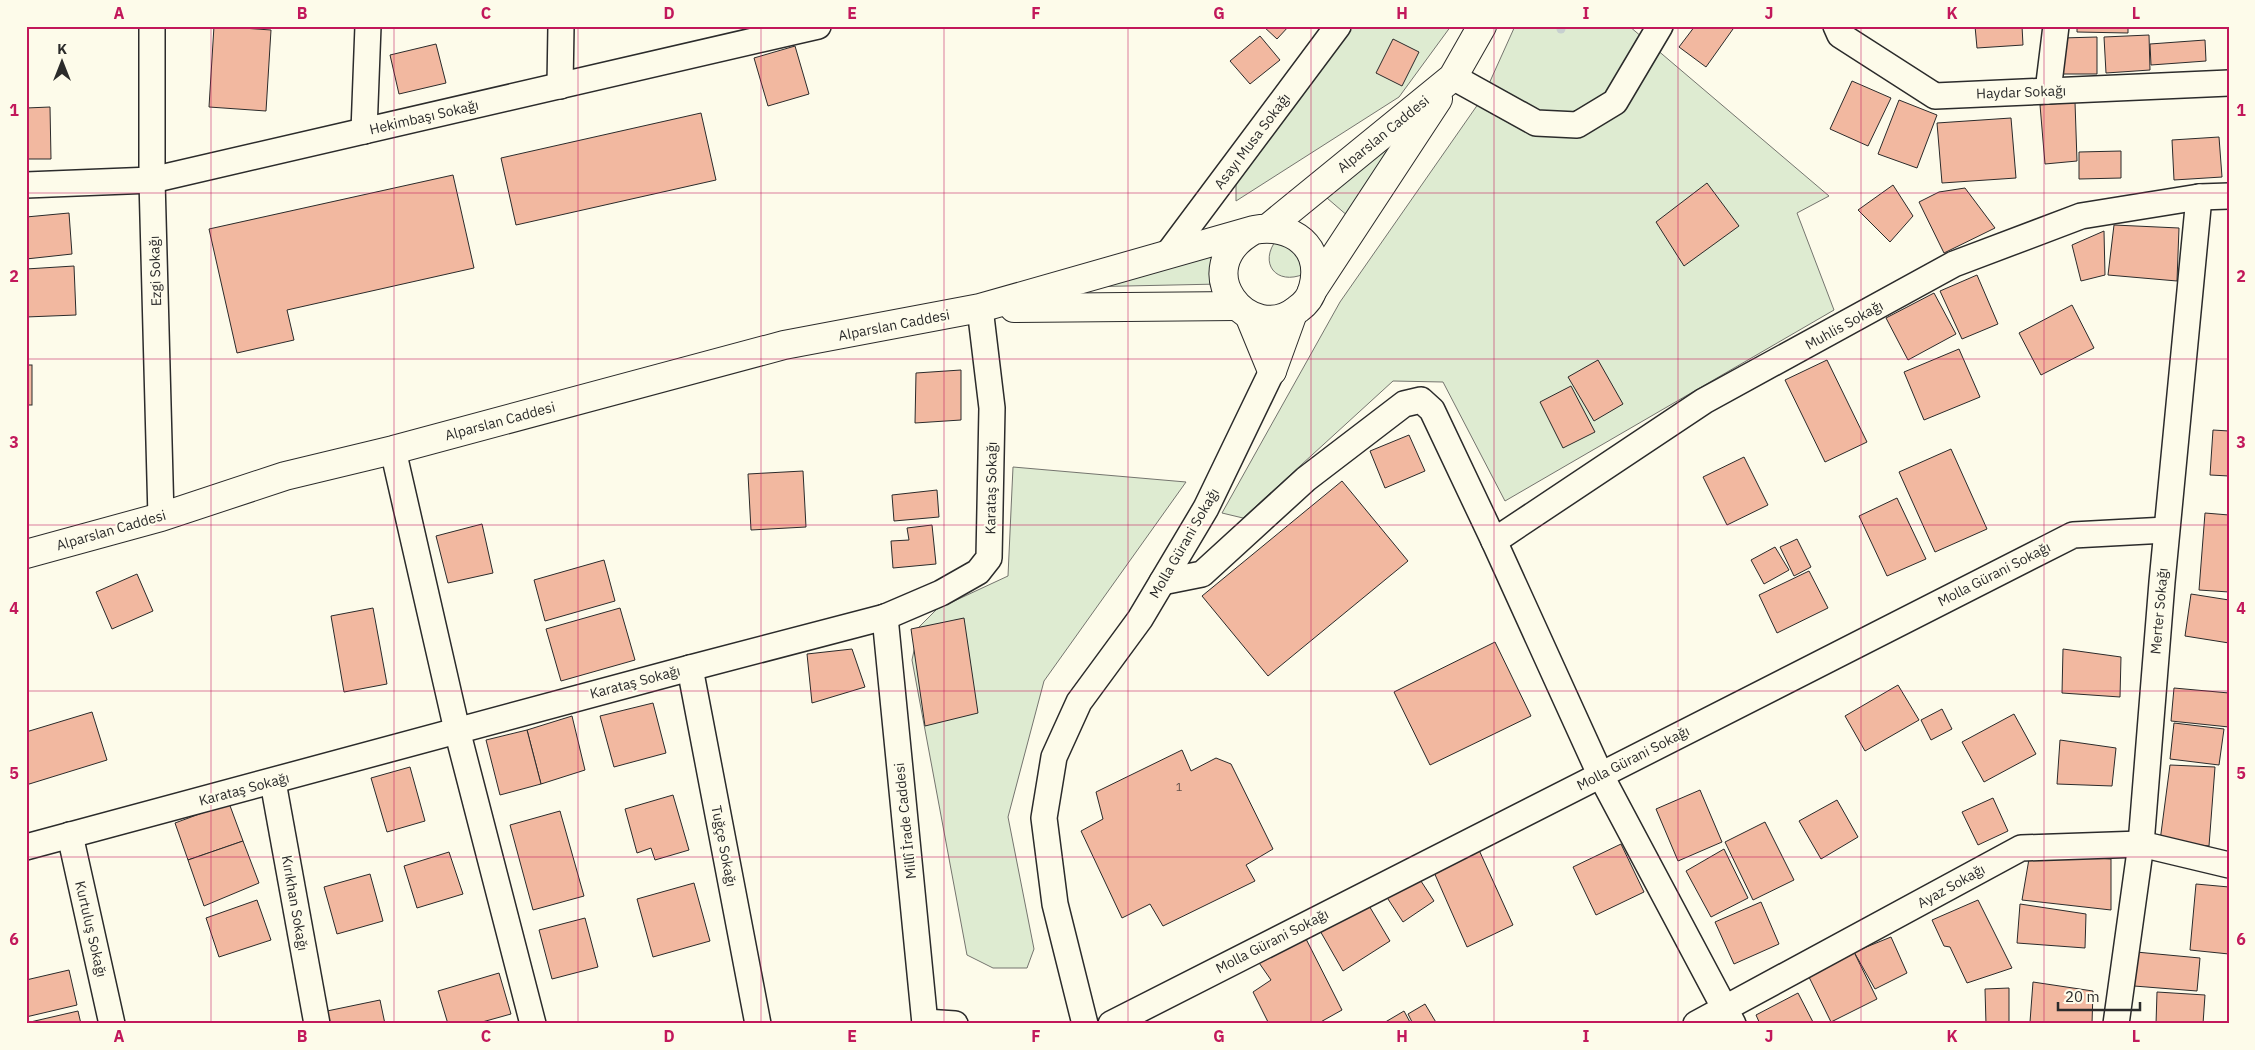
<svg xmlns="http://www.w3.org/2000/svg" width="2255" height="1050" viewBox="0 0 2255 1050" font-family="'IBM Plex Sans',sans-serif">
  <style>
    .green { fill: #deebd1; stroke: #74746e }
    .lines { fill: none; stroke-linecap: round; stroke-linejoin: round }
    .stream { stroke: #c7d0d0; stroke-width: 9 }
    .building { fill: #f2b8a0; stroke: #2b2b2b }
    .minor-casing { stroke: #2b2b2b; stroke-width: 28 }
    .tertiary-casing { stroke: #2b2b2b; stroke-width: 30 }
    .minor { stroke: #fdfbea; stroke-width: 25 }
    .tertiary { stroke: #fdfbea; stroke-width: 28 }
    .grid { fill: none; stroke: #c2185b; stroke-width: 1; stroke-opacity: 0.55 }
    .labels { text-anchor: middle; stroke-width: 4; stroke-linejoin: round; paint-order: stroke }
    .number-label { font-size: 11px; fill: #5d4e48 }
    .street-label { font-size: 14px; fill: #2b2b2b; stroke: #fdfbea }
    .neatline { fill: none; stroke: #c2185b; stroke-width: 2 }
    .grid-label { font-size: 16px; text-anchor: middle; font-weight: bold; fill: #c2185b }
  </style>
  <rect width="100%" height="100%" fill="#fdfbea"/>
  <g class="green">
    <polygon points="1348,26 1451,26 1399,97 1236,201 1236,179"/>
    <polygon points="1515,26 1629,26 1829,196 1797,213 1834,310 1505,501 1443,382 1393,381 1243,518 1222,513 1340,302 1483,97"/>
    <polygon points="1431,108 1356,223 1320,192"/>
    <path d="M1299,236L1304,274C1276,286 1258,263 1277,239Z"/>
    <polygon points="1216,240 1220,284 1032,288"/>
    <polygon points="1013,467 1186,482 1044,681 1008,817 1034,949 1027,968 993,968 967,955 912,660 919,627 937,609 1008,576"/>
  </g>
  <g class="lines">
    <polyline class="stream" points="1561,29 1561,26"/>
  </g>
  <g class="building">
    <polygon points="214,26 271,30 266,111 209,107"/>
    <polygon points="1263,26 1289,26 1277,39"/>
    <polygon points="1695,26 1729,26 1733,29 1706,67 1679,47"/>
    <polygon points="1975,26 2022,26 2023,45 1977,48"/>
    <polygon points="2077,26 2128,26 2128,33 2077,32"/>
    <polygon points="2149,35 2150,70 2106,73 2104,37"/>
    <polygon points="1260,36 1280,60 1250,84 1230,61"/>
    <polygon points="2097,37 2097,74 2063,74 2062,38"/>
    <polygon points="1393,39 1419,52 1402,86 1376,73"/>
    <polygon points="2205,40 2206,61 2151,65 2150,44"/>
    <polygon points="436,44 446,83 399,94 390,55"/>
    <polygon points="795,46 809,94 768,106 754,58"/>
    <polygon points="1852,81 1891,98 1868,146 1830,129"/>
    <polygon points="1899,100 1937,115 1917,168 1878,154"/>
    <polygon points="2075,102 2077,161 2045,164 2040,105"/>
    <polygon points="50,107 51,159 26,159 26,108"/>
    <polygon points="701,113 716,180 516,225 501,158"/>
    <polygon points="2011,118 2016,178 1942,183 1937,123"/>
    <polygon points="2219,137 2222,177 2174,180 2172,140"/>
    <polygon points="2121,151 2121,178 2079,179 2079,152"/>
    <polygon points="453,175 474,268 287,310 294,340 237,353 209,229"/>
    <polygon points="1707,183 1739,226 1684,266 1656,222"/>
    <polygon points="1893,185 1913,216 1890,242 1858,210"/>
    <polygon points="1965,188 1995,228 1944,253 1919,202 1939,192"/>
    <polygon points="69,213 72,254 26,259 26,217"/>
    <polygon points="2114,225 2179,228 2177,281 2108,275"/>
    <polygon points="2104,231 2105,275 2081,281 2072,245"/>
    <polygon points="74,266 76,315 26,317 26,269"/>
    <polygon points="1977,275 1998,324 1962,339 1940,291"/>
    <polygon points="1934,293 1956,334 1908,360 1886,318"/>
    <polygon points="2072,305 2094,348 2041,375 2019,333"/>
    <polygon points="1959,349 1980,397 1924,420 1904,372"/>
    <polygon points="1598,360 1623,404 1594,421 1568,377"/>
    <polygon points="1827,360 1867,442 1825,462 1785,380"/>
    <rect x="26" y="365" width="6" height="40"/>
    <polygon points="961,370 961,420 915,423 916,373"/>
    <polygon points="1571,386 1595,432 1563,448 1540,402"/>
    <polygon points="2213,430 2229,431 2229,476 2210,475"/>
    <polygon points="1409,435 1425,471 1385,488 1370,451"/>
    <polygon points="1951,449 1987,529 1935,552 1899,472"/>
    <polygon points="1744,457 1768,505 1727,525 1703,477"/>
    <polygon points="803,471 806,527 751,530 748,474"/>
    <polygon points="1342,481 1408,561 1268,676 1202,596"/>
    <polygon points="937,490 939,517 894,521 892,495"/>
    <polygon points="1897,498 1926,559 1887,576 1859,516"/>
    <polygon points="2205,513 2229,515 2229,592 2199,590"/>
    <polygon points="482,524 493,573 448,583 436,536"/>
    <polygon points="932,525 936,564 893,568 891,541 909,540 907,528"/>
    <polygon points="1797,539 1811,567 1794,576 1780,547"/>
    <polygon points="1775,547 1789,570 1764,584 1751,560"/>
    <polygon points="604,560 615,601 545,621 534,580"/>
    <polygon points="1809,571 1828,608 1777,633 1759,595"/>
    <polygon points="137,574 153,611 112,629 96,592"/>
    <polygon points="2191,594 2229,600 2229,643 2185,636"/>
    <polygon points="373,608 387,684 344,692 331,616"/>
    <polygon points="620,608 635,660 561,681 546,629"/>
    <polygon points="964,618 978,713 925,726 911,629"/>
    <polygon points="1495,642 1531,716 1430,765 1394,692"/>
    <polygon points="852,649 865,687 812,703 807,654"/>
    <polygon points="2063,649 2121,657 2120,697 2062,693"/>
    <polygon points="1898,685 1919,720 1865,751 1845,716"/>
    <polygon points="2174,688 2229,693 2229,727 2171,721"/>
    <polygon points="653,703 666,753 614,767 600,716"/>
    <polygon points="1942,709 1952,729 1931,740 1921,720"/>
    <polygon points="92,712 107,760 26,785 26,732"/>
    <polygon points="2014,714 2036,754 1984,782 1962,742"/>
    <polygon points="572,716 585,770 541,784 527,730"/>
    <polygon points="2174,723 2224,729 2219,765 2170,759"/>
    <polygon points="527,730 541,784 500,795 486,740"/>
    <polygon points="2060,740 2116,748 2112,786 2057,784"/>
    <polygon points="1182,750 1191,771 1216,758 1231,764 1273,849 1246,865 1255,881 1163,926 1150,904 1122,918 1081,831 1103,819 1096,792"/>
    <polygon points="2170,765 2215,767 2209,846 2160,841"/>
    <polygon points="410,767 425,821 387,832 371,778"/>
    <polygon points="1700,790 1722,842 1678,861 1656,809"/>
    <polygon points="673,795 689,850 655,860 651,848 637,853 625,809"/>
    <polygon points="1993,798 2008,831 1978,845 1962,812"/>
    <polygon points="1837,800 1858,837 1821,859 1799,821"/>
    <polygon points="229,803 243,841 188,860 175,823"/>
    <polygon points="560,811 584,896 533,910 510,825"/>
    <polygon points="1765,822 1794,880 1753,900 1725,842"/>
    <polygon points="243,841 259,883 204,906 188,860"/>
    <polygon points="1621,844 1644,892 1596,915 1573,867"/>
    <polygon points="1724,849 1748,898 1711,917 1686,871"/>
    <polygon points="1479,850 1513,925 1467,947 1433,870"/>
    <polygon points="449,852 463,894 417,908 404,866"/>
    <polygon points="2030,853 2111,859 2111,910 2022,900"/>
    <polygon points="370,874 383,921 337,934 324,887"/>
    <polygon points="1417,875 1434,901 1403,922 1386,896"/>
    <polygon points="694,883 710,941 653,957 637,899"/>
    <polygon points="2196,884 2229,887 2229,954 2190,950"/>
    <polygon points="257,900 271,940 219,957 206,918"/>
    <polygon points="1978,900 2012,968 1967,983 1950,947 1944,946 1932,920"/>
    <polygon points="1761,902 1779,944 1734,964 1715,922"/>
    <polygon points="1368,904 1390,941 1343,971 1319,929"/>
    <polygon points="2020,904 2086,914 2085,948 2017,943"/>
    <polygon points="585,918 598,967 552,979 539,930"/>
    <polygon points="1303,933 1342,1010 1317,1024 1269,1024 1253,992 1271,980 1255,957"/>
    <polygon points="1891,937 1907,973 1875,989 1854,952"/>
    <polygon points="1854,952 1877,999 1831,1022 1808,975"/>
    <polygon points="2136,952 2200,958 2197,991 2134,986"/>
    <polygon points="69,970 77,1005 26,1017 26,980"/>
    <polygon points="499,973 511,1014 475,1024 448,1024 438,991"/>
    <polygon points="2033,982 2093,991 2092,1024 2030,1022"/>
    <polygon points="2009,988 2009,1023 1986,1024 1985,989"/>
    <polygon points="2157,992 2205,995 2203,1024 2156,1024"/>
    <polygon points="1798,993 1814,1024 1760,1024 1756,1015"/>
    <polygon points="380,1000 385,1024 329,1024 327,1011"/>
    <polygon points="1425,1004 1437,1024 1413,1024 1408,1014"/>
    <polygon points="78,1011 81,1024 27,1024 26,1023"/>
    <polygon points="1404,1011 1411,1024 1382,1024"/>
  </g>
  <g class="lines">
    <g class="minor-casing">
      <g id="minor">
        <polyline points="152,26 152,180 161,517"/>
        <polyline points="1836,26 1840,35 1935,96 2229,83"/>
        <polyline points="1453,77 1536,123 1577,125 1615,102 1660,26"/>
        <polyline points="560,86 561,26"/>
        <polyline points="2048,91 2056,26"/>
        <polyline points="364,131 368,26"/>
        <polyline points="26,185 152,180 818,26"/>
        <polyline points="1167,255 1338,26"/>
        <polyline points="393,450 457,730 533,1024"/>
        <polyline points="1494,541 1704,401 1954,264 2081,216 2199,197 2229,196"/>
        <polyline points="1162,582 1202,574 1306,479 1404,404 1421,400 1432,410 1494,541 1600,774 1733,1024"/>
        <polyline points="885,617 925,1024"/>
        <polyline points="690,668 758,1024"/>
        <polyline points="273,782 317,1024"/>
        <polyline points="70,835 112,1024"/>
        <polyline points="26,847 690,668 885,617 941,593 978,572 989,558 992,408 980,308"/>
        <polyline points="925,1022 955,1024"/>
        <polyline points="1085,1024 1055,904 1044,818 1054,757 1079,702 1140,619 1206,508 1272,371"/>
        <polyline points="1111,1024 2073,535 2166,530"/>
        <polyline points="1696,1024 2021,848 2141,844 2229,865"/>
        <polyline points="2116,1024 2141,844 2162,582 2199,197"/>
      </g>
    </g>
    <g class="tertiary-casing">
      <g id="tertiary">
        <polyline points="1268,228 1453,77 1482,26"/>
        <polyline points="1312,291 1438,99"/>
        <polyline points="1014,308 1236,306"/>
        <polyline points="1249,315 1272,371"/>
        <polyline points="1272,371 1293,313"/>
        <path d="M26,554L161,517L285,476L393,450L784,345L980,308L1254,230C1292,223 1324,247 1313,288C1311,297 1305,304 1298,309C1250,349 1184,268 1254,230"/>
      </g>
    </g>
    <use href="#minor" class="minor"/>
    <use href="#tertiary" class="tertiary"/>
  </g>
  <path class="grid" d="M211,26V1024M394,26V1024M578,26V1024M761,26V1024M944,26V1024M1128,26V1024M1311,26V1024M1494,26V1024M1678,26V1024M1861,26V1024M2044,26V1024M26,193H2229M26,359H2229M26,525H2229M26,691H2229M26,857H2229"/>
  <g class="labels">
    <g class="number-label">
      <text x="1179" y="791">1</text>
    </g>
    <g class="street-label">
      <text transform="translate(2021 92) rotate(-2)" y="5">Haydar Sokağı</text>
      <text transform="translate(424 117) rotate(-13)" y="5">Hekimbaşı Sokağı</text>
      <text transform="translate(1383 134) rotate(-39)" y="5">Alparslan Caddesi</text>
      <text transform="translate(1252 141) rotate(-53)" y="5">Asayı Musa Sokağı</text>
      <text transform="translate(155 271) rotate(-92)" y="5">Ezgi Sokağı</text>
      <text transform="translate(894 325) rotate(-11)" y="5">Alparslan Caddesi</text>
      <text transform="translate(1844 325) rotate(-29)" y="5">Muhlis Sokağı</text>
      <text transform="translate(500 421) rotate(-15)" y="5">Alparslan Caddesi</text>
      <text transform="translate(991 488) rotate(-89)" y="5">Karataş Sokağı</text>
      <text transform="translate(111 530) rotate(-16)" y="5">Alparslan Caddesi</text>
      <text transform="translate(1184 543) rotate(-60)" y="5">Molla Gürani Sokağı</text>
      <text transform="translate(1994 574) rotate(-27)" y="5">Molla Gürani Sokağı</text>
      <text transform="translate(2159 611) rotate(-85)" y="5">Merter Sokağı</text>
      <text transform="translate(635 682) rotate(-15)" y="5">Karataş Sokağı</text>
      <text transform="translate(1633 758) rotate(-27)" y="5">Molla Gürani Sokağı</text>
      <text transform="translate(244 789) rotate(-15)" y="5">Karataş Sokağı</text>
      <text transform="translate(905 821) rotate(-96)" y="5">Millî İrade Caddesi</text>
      <text transform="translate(724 846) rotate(79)" y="5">Tuğçe Sokağı</text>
      <text transform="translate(1951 886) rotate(-29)" y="5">Ayaz Sokağı</text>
      <text transform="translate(295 903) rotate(80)" y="5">Kırıkhan Sokağı</text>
      <text transform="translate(91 929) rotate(77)" y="5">Kurtuluş Sokağı</text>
      <text transform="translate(1272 941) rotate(-27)" y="5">Molla Gürani Sokağı</text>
    </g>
  </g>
  <rect width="2255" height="1050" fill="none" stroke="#fdfbea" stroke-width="55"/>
  <g transform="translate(62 62)" stroke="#fdfbea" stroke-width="4" paint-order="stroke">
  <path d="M0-4L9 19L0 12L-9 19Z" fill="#2b2b2b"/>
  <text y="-8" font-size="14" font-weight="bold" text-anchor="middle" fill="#2b2b2b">K</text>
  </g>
  <path d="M2058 1002v8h82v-8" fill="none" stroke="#2b2b2b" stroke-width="2.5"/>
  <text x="2065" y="1002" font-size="15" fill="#2b2b2b" stroke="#fdfbea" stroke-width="4" paint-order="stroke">20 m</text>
  <rect x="28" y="28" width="2200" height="994" class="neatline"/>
  <g class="grid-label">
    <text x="119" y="19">A</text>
    <text x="302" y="19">B</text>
    <text x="486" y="19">C</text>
    <text x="669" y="19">D</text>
    <text x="852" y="19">E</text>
    <text x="1036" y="19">F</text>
    <text x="1219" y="19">G</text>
    <text x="1402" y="19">H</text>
    <text x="1586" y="19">I</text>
    <text x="1769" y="19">J</text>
    <text x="1952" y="19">K</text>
    <text x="2136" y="19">L</text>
    <text x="14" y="116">1</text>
    <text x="2241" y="116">1</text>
    <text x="14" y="282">2</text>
    <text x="2241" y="282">2</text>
    <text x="14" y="448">3</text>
    <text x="2241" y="448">3</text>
    <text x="14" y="614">4</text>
    <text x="2241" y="614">4</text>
    <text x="14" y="779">5</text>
    <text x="2241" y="779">5</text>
    <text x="14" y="945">6</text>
    <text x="2241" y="945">6</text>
    <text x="119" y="1042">A</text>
    <text x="302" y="1042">B</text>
    <text x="486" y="1042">C</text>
    <text x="669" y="1042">D</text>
    <text x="852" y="1042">E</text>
    <text x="1036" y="1042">F</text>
    <text x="1219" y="1042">G</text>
    <text x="1402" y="1042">H</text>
    <text x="1586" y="1042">I</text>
    <text x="1769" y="1042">J</text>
    <text x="1952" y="1042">K</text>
    <text x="2136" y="1042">L</text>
  </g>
</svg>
